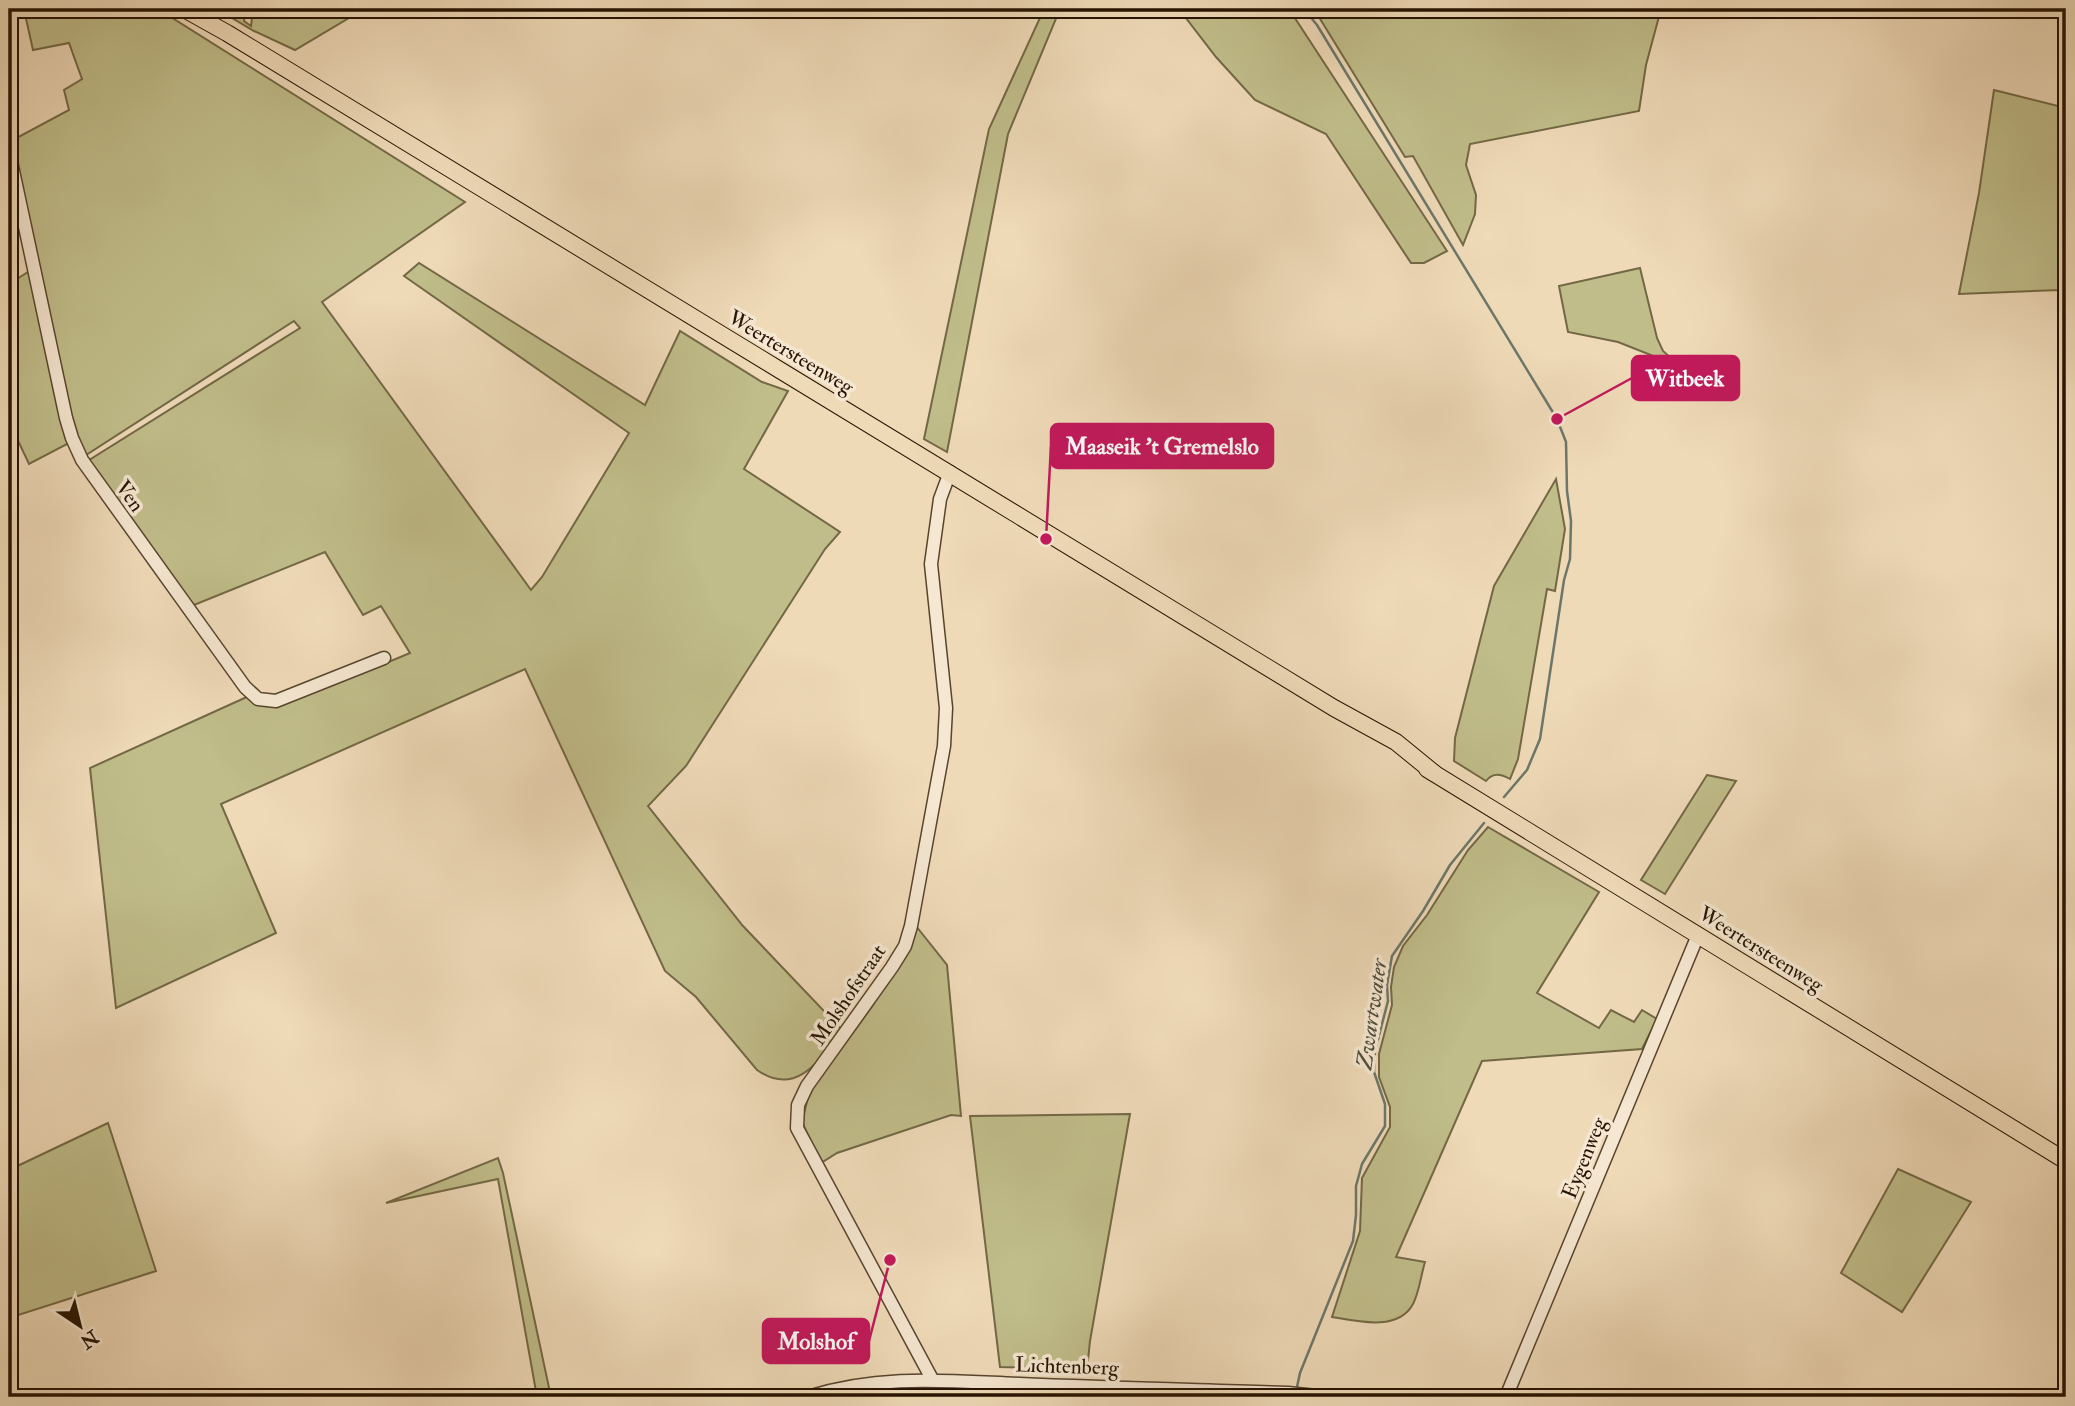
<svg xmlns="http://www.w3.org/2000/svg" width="2075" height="1406" viewBox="0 0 2075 1406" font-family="'IM FELL Double Pica',serif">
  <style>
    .green { fill: #c0bd8a; stroke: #736845; stroke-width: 2 }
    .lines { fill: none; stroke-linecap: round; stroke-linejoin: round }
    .stream { stroke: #6c776a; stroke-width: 2.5 }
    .minor-casing { stroke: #58452e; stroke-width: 15 }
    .major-casing { stroke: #261300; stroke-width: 18 }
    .minor { stroke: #f5e7d1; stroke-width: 12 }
    .major { stroke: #efdab8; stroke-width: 16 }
    .labels { text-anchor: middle; stroke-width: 7; stroke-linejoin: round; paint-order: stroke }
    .street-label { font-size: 21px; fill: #261300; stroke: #f5e7d1 }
    .water-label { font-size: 23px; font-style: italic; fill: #4f4d3e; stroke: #f5e7d1 }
    .leader { fill: none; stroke: #c2185b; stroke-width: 2.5 }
    .callout-dot { fill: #c2185b; stroke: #f5e7d1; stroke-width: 2.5 }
    .callout { fill: #c2185b; stroke: #c2185b; stroke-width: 2.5 }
    .callout-label { font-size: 23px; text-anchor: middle; font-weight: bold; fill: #fff }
  </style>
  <rect width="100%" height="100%" fill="#efdab8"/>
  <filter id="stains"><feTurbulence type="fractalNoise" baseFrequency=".00286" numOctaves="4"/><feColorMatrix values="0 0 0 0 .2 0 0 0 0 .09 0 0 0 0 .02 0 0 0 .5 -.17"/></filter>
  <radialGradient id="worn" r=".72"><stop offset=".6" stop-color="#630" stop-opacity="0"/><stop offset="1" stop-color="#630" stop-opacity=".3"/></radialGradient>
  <g class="green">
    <path d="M35,9H158L465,202L322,302L531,590L542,577L629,433L404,276L419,263L645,405L680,331L762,382L788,391L744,469L840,532L825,549L686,766L648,806L743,926L842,1030C820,1059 797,1098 757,1070L696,997L665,971L525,669L221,804L276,933L116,1008L90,768L249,696L255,701L379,666L410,653L381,606L363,615L325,552L189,607L86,462L300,328L294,321L83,457L70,418L9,142L69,110L64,90L82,79L69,43L33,50L25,14Z"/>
    <polygon points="217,9 246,9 244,21 251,26 253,9 364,9 295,50 254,31"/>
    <polygon points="1044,9 1060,9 1008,134 947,452 924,439 989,129"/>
    <polygon points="1179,9 1289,9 1447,251 1424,263 1411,263 1326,134 1255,100 1216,57"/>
    <polygon points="1314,9 1551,9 1552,18 1601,9 1661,9 1646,65 1639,111 1470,144 1466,165 1476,195 1475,214 1463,245 1413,156 1405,157"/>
    <polygon points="1994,90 2066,108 2066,441 2064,441 2060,290 1959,294 1979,193"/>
    <polygon points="1640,268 1657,338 1663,351 1681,367 1618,342 1568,332 1559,286"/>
    <polygon points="31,270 71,442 29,464 12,428 9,429 9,284"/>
    <path d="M1556,479L1565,529L1555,591L1547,589L1518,759L1510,779C1501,774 1493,772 1486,781L1454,761L1455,738L1494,586Z"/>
    <polygon points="1707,775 1736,781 1665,894 1641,880"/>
    <path d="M1488,827L1599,892L1537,993L1599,1028L1611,1010L1634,1022L1642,1010L1657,1019L1642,1049L1482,1061L1396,1257L1425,1262C1421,1275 1419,1293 1413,1304C1398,1332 1356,1321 1332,1317L1360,1231L1362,1178L1390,1127V1107L1379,1077V1054L1392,1005L1391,987L1394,967L1403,946L1427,915L1468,850Z"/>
    <polygon points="916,926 947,965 961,1116 951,1115 837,1153 821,1163 802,1122 809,1093 873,1005 903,957"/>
    <polygon points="1130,1114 1090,1341 1087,1370 1000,1367 970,1116"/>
    <polygon points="108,1123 156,1271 9,1318 9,1170"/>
    <polygon points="498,1158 503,1173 551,1397 537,1397 498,1179 386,1203"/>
    <polygon points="1898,1169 1971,1202 1902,1312 1841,1273"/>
  </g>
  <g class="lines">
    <g class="stream">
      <polyline points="1304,9 1317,25 1557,419 1566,442 1567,491 1571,521 1570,559 1564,580 1540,739 1527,770 1504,797"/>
      <polyline points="1297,1387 1300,1373 1353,1241 1356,1215 1356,1186 1362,1164 1385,1126 1385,1104 1374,1072 1375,1051 1388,1001 1387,985 1392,956 1423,911 1450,865 1484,823"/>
    </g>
    <g class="minor-casing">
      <g id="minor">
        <polyline points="2059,9 2066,11"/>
        <polyline points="9,152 66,418 72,438 82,460 245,687 258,699 276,701 384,658"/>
        <polyline points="932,1379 797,1128 798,1105 807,1086 892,967 905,946 911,926 944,746 946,708 931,564 940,499 950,472"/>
        <path d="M808,1397C880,1374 946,1381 1020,1384C1110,1388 1199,1390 1288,1393L1326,1397"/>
        <polyline points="1506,1397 1698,935"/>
      </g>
    </g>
    <g class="major-casing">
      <g id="major">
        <path d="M184,9L227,33C595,259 966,482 1334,708L1396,742L1434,773"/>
        <polyline points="1427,769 2066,1161"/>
      </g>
    </g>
    <use href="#minor" class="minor"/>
    <use href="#major" class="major"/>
  </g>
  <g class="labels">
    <g class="street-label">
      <text transform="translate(791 352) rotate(31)" y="7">Weertersteenweg</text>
      <text transform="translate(130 496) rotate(55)" y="7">Ven</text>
      <text transform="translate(1761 949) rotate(32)" y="7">Weertersteenweg</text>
      <text transform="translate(848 995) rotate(-56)" y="7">Molshofstraat</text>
      <text transform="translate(1584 1158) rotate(-68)" y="7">Eygenweg</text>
      <text transform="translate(1067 1366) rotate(2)" y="7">Lichtenberg</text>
    </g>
    <g class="water-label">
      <text transform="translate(1371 1014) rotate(-82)" y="8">Zwartwater</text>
    </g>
  </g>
  <path class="leader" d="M1557 419L1632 378M1046 539L1051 446M890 1260L869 1341"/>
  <g class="callout-dot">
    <circle cx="1557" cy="419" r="7"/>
    <circle cx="1046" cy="539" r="7"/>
    <circle cx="890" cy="1260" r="7"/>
  </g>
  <g class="callout">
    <rect x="1632" y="356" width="107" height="44" rx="7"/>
    <rect x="1051" y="424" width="222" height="44" rx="7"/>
    <rect x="763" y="1319" width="106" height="44" rx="7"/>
  </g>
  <g class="callout-label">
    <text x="1685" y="386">Witbeek</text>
    <text x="1162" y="454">Maaseik 't Gremelslo</text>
    <text x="816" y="1349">Molshof</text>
  </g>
  <rect width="2075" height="1406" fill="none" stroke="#efdab8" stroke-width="35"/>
  <rect x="10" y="10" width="2054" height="1385" fill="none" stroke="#261300" stroke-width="3.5"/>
  <rect x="18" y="18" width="2040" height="1371" fill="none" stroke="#261300" stroke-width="2"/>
  <g transform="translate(80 1326) rotate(145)" stroke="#f5e7d1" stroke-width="5" paint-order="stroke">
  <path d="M0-5L12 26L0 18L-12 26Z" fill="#261300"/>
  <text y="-10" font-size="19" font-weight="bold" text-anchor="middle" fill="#261300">N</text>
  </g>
  <rect width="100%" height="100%" filter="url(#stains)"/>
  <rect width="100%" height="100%" fill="url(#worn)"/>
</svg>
